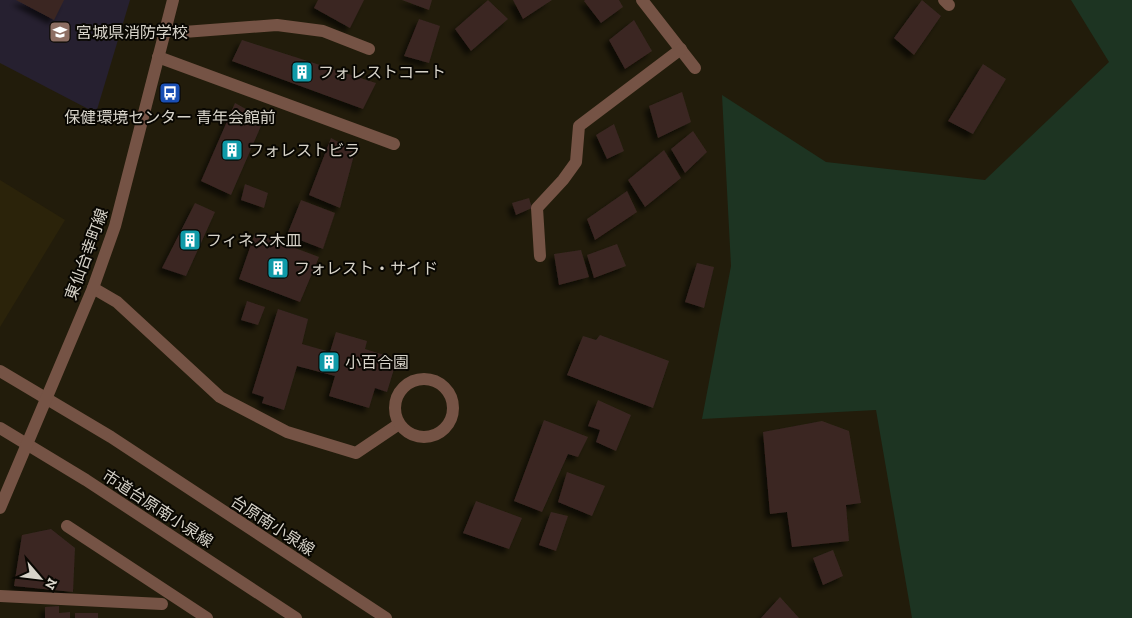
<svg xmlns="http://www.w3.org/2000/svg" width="1132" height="618" viewBox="0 0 1132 618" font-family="'Zilla Slab','Noto Sans JP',serif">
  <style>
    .built { fill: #2b230a }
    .education { fill: #262030 }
    .green { fill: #1d3422 }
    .building { fill: #3a2723; filter: url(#shadow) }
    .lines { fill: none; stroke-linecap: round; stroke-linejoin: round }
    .minor { stroke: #755345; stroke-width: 12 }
    .labels { text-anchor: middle; stroke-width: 4; stroke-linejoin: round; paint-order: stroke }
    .poi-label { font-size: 16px; fill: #d7d3c9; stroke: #090702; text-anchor: start }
    .street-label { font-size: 16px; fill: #d7d3c9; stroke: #090702 }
  </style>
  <defs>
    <filter id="shadow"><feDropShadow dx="-4.5" dy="4.5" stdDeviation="2.5" flood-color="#0009"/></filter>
  </defs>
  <rect width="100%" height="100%" fill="#221c0b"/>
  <polygon class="built" points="0,180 65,220 0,327"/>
  <polygon class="education" points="0,0 130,0 96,113 0,63"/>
  <polygon class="green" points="1071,0 1132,0 1132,618 912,618 876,410 702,419 731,266 722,95 826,162 985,180 1109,62"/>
  <g class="building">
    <polygon points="16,0 64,0 54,20"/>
    <polygon points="318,0 364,0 350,28 314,8"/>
    <polygon points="402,0 432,0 429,10"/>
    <polygon points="488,0 508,19 471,51 455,29"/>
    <polygon points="513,0 552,0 523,19"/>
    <polygon points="585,0 619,0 623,7 601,23 584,1"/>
    <polygon points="922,0 941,16 914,55 894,38"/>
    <polygon points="419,19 440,26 429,63 404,56"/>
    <polygon points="634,20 652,51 625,69 609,40"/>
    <polygon points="242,40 376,83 363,109 232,61"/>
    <polygon points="983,64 1006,79 973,134 948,121"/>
    <polygon points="682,92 691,122 658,138 649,106"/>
    <polygon points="235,103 264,119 231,195 201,181"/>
    <polygon points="614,124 624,151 607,159 596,135"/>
    <polygon points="693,131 707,152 685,173 671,149"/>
    <polygon points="331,138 355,151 340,208 309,195"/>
    <polygon points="664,150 681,178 645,207 628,180"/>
    <polygon points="245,184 268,193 264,208 241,200"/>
    <polygon points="627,191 637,212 595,240 587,219"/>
    <polygon points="529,198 532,208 516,215 512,203"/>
    <polygon points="301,200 335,213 323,249 287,235"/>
    <polygon points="195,203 215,212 186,276 162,268"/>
    <polygon points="255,233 319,257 300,302 239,279"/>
    <polygon points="617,244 626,266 594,278 587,255"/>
    <polygon points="581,250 589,277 559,285 554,254"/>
    <polygon points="697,263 714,267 704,308 685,302"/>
    <polygon points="247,301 265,307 258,325 241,320"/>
    <polygon points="278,309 308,319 302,344 330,352 336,332 367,341 365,349 397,359 387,392 375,388 369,408 329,396 335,376 297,366 284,410 262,403 264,397 252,393"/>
    <polygon points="600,335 669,361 653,408 567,375 583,336 596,340"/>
    <polygon points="598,400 631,415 616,451 596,442 600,430 588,426"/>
    <polygon points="544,420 588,437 578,457 568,454 542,512 514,501"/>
    <polygon points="822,421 849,431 861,503 846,505 849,541 792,547 787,512 770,514 763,432"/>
    <polygon points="567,472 605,486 592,516 558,502"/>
    <polygon points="476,501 522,518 509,549 463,533"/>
    <polygon points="551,512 568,516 556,551 539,545"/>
    <polygon points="51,529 75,548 73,592 14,586 22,535"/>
    <polygon points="833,550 843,576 823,585 813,558"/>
    <polygon points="780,597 799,618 761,618"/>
    <polygon points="59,606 59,613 70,612 70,618 45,618 45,607"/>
    <rect x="75" y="613" width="23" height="5"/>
  </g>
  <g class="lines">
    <g class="minor">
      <polyline points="642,0 695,68"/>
      <polyline points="944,0 949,5"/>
      <polyline points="184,32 277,25 323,31 369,49"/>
      <polyline points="158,57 394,144"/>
      <polyline points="540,256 537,208 563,180 576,162 579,126 681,49"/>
      <polyline points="93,288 117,302 220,397 287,432 356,453 399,424"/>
      <polyline points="0,371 111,437 386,618"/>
      <circle cx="424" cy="408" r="29"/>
      <polyline points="0,428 86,480 296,618"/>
      <polyline points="0,508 93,288 115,226 173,0"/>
      <polyline points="67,526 207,618"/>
      <polyline points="0,596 162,604"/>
    </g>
  </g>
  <defs>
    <g id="school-square" transform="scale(1.125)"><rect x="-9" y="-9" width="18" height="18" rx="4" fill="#8d6e63" stroke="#090702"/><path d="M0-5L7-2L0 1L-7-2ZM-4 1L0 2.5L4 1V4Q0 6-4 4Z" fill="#fff"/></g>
    <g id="building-square" transform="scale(1.125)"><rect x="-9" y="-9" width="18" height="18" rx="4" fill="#0f9aa8" stroke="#090702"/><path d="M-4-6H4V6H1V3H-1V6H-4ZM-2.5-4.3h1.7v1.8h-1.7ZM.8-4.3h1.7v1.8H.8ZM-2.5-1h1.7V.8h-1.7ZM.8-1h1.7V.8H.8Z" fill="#fff"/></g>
    <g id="bus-square" transform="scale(1.125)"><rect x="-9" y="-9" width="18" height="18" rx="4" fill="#1a4fb4" stroke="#090702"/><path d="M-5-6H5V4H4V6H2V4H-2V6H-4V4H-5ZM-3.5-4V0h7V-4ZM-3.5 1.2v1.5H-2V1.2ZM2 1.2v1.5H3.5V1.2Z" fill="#fff"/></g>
  </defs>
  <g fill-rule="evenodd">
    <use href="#school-square" x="60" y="32"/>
    <use href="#building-square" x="302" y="72"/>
    <use href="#bus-square" x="170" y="93"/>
    <use href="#building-square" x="232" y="150"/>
    <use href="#building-square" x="190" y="240"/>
    <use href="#building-square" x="278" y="268"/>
    <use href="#building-square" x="329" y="362"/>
  </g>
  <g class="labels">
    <g class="poi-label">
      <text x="76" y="38">宮城県消防学校</text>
      <text x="318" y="78">フォレストコート</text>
      <text x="170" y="123" text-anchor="middle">保健環境センター 青年会館前</text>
      <text x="248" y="156">フォレストビラ</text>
      <text x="206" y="246">フィネス木皿</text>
      <text x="294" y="274">フォレスト・サイド</text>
      <text x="345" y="368">小百合園</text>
    </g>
    <g class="street-label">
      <text transform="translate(86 254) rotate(-70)" y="6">東仙台幸町線</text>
      <text transform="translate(158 508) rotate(33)" y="6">市道台原南小泉線</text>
      <text transform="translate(273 525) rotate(33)" y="6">台原南小泉線</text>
    </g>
  </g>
  <g transform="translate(40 578) rotate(118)" stroke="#090702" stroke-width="4" paint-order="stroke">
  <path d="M0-4L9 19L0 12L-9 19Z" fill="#d7d3c9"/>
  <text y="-8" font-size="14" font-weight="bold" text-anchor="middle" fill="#d7d3c9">N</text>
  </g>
</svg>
